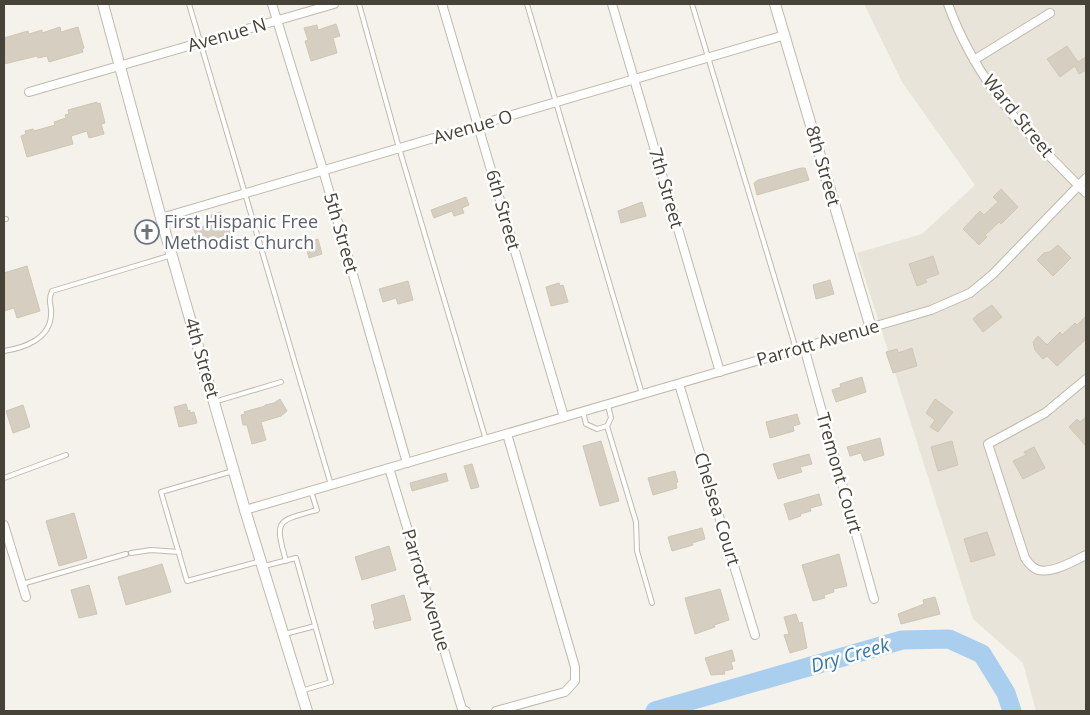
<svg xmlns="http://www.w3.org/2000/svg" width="1090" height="715" viewBox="0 0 1090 715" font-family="'Open Sans',sans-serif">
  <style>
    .residential { fill: #e8e4d9 }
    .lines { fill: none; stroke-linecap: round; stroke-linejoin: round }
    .river { stroke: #aacfee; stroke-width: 19 }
    .building { fill: #d6cec0; stroke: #d0c6b3 }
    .service-casing { stroke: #c0baad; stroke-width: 6 }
    .minor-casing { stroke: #c0baad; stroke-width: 10 }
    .tertiary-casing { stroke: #c0baad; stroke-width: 12 }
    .service { stroke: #fff; stroke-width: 4 }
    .minor { stroke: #fff; stroke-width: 8 }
    .tertiary { stroke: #fff; stroke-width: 10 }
    .labels { text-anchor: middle; stroke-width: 5; stroke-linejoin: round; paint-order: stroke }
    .street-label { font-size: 18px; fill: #484338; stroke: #fff }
    .worship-label { font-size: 18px; fill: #5b616d; stroke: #fff; text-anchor: start }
    .water-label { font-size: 19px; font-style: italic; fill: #3478b1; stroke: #fff }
  </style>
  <rect width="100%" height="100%" fill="#f4f2ea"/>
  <polygon class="residential" points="864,4 1086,4 1086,711 1036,711 1023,663 973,619 857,253 922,234 975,185 902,82"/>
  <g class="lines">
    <polyline class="river" points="655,711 902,640 949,639 982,654 1006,693 1012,711"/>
  </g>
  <g class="building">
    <polygon points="336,24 340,36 333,38 337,53 311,61 305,41 308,40 304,28 317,25 318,30"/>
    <polygon points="60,27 61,32 78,27 84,48 82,49 83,52 49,62 47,56 38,58 37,56 4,64 4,38 28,31 29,34 42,30 42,33"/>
    <polygon points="1067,46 1078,62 1086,57 1086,70 1079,74 1075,66 1060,77 1047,59"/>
    <polygon points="97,102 97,104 100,103 105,123 101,124 104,134 89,138 87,131 71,136 73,144 27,157 21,136 26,134 25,131 33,129 34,131 55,125 54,122 66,118 65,115 69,114 68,110"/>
    <polygon points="801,168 805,168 809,180 757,195 754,183 758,180"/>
    <polygon points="1001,189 1018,207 1001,224 999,222 985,235 987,237 979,245 963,229 980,211 984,215 998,202 993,197"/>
    <polygon points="466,197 469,205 462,208 464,213 454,216 452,211 434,218 431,210"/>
    <polygon points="642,202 646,216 621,223 618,211"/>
    <polygon points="221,212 224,221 230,220 234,233 198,243 194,229 212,224 210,215"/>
    <polygon points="318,239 322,254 309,258 305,243"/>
    <polygon points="1058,245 1071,258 1053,276 1037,260 1045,252 1046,253 1051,251"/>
    <polygon points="933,256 939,274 925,279 927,282 917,286 909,264"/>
    <polygon points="27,266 40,311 17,318 14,308 4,311 4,273"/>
    <polygon points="830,280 834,294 816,299 813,285"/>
    <polygon points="408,281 413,300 398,304 396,298 383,302 379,289"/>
    <polygon points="559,283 560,286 563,285 568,302 551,306 546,287"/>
    <polygon points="992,305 1002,317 983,332 973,319 977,315"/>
    <polygon points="1086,316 1086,339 1057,366 1047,356 1043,359 1035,350 1033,342 1038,336 1047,345 1060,332 1062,335 1075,323 1077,325"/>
    <polygon points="912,348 917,366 893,373 886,352 897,349 898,353"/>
    <polygon points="862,377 866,392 836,402 832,390 841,387 840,384"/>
    <polygon points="280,399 287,411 281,416 261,422 266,440 252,444 247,425 243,425 241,415 245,414 244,412 265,406 265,405 274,403"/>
    <polygon points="935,399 953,412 938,432 930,427 935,420 926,413"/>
    <polygon points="186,404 188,411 190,410 190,413 194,412 197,423 179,427 174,407"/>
    <polygon points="23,405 30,427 13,433 6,411"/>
    <polygon points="797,414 800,424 793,426 794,431 770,438 766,422"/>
    <polygon points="1086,417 1086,446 1069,427 1077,419 1080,422"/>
    <polygon points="880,438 884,455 864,461 861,453 850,456 847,447"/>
    <polygon points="601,441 619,501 600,506 583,446"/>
    <polygon points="952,441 958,465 938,471 931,447"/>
    <polygon points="1034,447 1045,468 1023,479 1013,461 1026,455 1024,452"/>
    <polygon points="809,454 812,464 800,467 802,472 778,479 773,464"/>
    <polygon points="472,464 479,487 471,489 464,466"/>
    <polygon points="675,471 678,482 676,483 677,488 653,495 648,478"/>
    <polygon points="446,473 448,481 412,491 410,483"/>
    <polygon points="819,494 822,505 810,508 811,511 800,514 801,516 789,520 784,504"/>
    <polygon points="74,513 87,558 59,566 46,521"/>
    <polygon points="702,528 705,539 692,543 693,545 672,551 668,537"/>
    <polygon points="987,532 995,555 971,562 964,539"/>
    <polygon points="389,546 396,570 362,580 355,557"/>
    <polygon points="839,554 847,586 833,589 834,592 824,595 825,598 813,601 802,565"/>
    <polygon points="162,564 171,592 126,605 118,577"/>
    <polygon points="89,585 97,614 79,618 71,590"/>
    <polygon points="720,589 729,620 714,625 715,627 695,634 685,598"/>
    <polygon points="404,595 411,620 375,629 373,621 375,621 371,605"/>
    <polygon points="935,597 940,614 901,624 898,614 924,604 923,600"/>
    <polygon points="796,614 799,623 802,622 807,648 790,653 784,635 789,634 784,617"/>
    <polygon points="732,650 735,661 731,662 733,669 724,671 725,674 711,675 705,658"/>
  </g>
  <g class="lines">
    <g class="service-casing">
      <g id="service">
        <polyline points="189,4 331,485"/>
        <polyline points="359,4 399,148 486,440"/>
        <polyline points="527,4 642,394"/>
        <polyline points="692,4 796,349"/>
        <polyline points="4,219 6,219"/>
        <path d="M4,351C24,348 50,339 51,315C52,304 47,302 52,291L172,255"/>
        <polyline points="214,402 281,382"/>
        <polyline points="583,412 586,424 597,429 607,426 611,418 608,405"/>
        <polyline points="607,426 636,522 637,551 652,603"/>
        <polyline points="233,471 161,492 187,581 261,561"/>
        <polyline points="4,478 66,455"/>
        <polyline points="131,553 151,550 179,552"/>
        <path d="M286,561C274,519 277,521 317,510L311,491"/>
        <polyline points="264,566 296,558 331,682 301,691"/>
        <polyline points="22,584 126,554"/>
        <polyline points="285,634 315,626"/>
      </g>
    </g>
    <g class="minor-casing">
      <g id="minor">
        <polyline points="272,4 323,170 407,463"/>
        <polyline points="442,4 564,417"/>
        <polyline points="612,4 720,372"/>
        <path d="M948,4C976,83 1028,135 1086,193"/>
        <polyline points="974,60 1050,13"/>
        <polyline points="29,92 334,4"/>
        <polyline points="161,218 785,35"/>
        <polyline points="804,347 874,599"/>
        <path d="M1086,379L1045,413L988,444L1025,558C1027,561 1030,565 1033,567C1045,578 1074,561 1086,555"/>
        <polyline points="679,384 755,635"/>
        <polyline points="389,468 462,709 466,711"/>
        <polyline points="245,510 931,310 970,293 993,274 1086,178"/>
        <polyline points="4,525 26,597"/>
        <polyline points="496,711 565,692 575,681 575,667 507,434"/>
      </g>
    </g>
    <g class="tertiary-casing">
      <g id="tertiary">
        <polyline points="103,4 161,218 245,510 307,711"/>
        <polyline points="775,4 871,328"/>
      </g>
    </g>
    <use href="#service" class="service"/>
    <use href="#minor" class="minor"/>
    <use href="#tertiary" class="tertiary"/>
  </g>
  <defs>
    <g id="church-ring" transform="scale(1.25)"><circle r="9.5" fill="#fff" stroke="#6b7280" stroke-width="1.5"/><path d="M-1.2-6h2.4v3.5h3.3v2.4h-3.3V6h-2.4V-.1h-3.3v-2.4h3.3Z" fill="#6b7280"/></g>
  </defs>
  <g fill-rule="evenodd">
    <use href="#church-ring" x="147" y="232"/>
  </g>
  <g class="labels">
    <g class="street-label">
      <text transform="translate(227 35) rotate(-16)" y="6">Avenue N</text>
      <text transform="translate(1018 116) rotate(51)" y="6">Ward Street</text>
      <text transform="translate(473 127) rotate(-16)" y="6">Avenue O</text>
      <text transform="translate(823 166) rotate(74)" y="6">8th Street</text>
      <text transform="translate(666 188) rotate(74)" y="6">7th Street</text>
      <text transform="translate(503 210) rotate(74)" y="6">6th Street</text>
      <text transform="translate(341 233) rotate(74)" y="6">5th Street</text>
      <text transform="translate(818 343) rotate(-16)" y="6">Parrott Avenue</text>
      <text transform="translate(202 358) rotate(74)" y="6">4th Street</text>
      <text transform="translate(839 473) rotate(74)" y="6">Tremont Court</text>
      <text transform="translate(717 509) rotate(73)" y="6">Chelsea Court</text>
      <text transform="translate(426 590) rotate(73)" y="6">Parrott Avenue</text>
    </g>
    <g class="worship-label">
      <text x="164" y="228">First Hispanic Free<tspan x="164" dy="21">Methodist Church</tspan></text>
    </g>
    <g class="water-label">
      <text transform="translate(850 655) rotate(-16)" y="7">Dry Creek</text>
    </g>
  </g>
  <rect width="1090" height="715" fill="none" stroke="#484338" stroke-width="10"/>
</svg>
